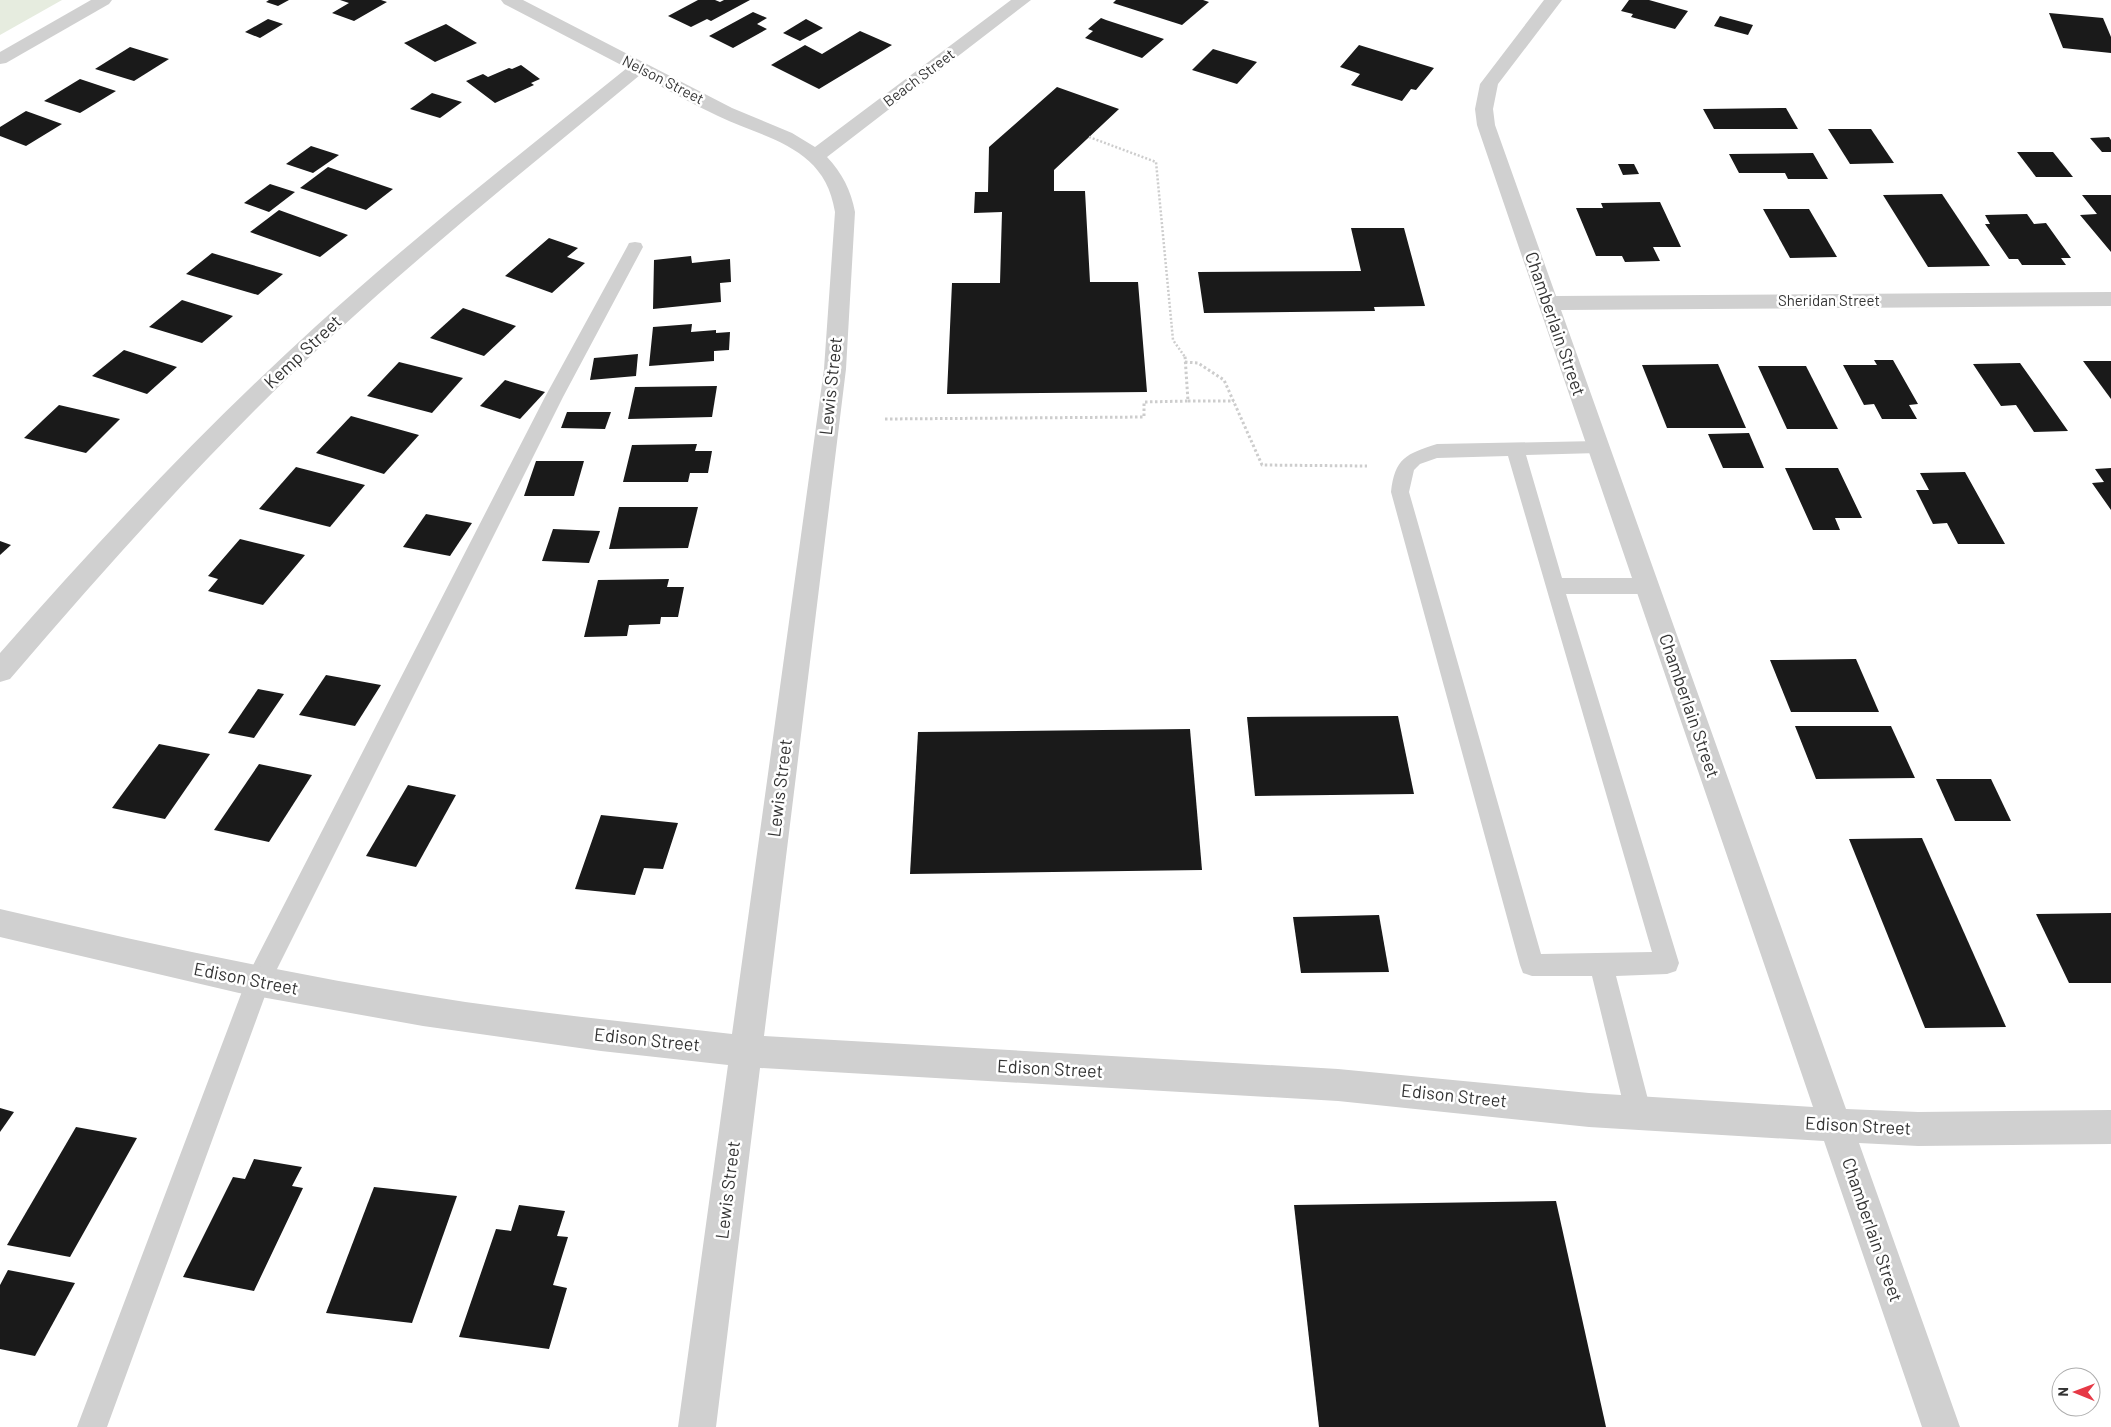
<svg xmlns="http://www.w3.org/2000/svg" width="2111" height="1427" viewBox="0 0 2111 1427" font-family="Barlow,sans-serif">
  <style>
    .green { fill: #e6ecdf }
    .building { fill: #1a1a1a }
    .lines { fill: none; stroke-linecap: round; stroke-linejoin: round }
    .path-far1 { stroke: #cdcdcd; stroke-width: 2.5; stroke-dasharray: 2 2; stroke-linecap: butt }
    .path { stroke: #cdcdcd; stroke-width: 3; stroke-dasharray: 2.5 2.5; stroke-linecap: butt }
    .service { fill: #d0d0d0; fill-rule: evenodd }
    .minor { fill: #d0d0d0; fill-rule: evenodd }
    .labels { text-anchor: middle; stroke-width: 5; stroke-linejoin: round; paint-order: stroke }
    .far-street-label { font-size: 15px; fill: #333; stroke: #fff }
    .street-label { font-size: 18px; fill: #333; stroke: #fff }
  </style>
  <rect width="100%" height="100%" fill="#fff"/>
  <polygon class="green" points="0,0 62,0 0,35"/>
  <g class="building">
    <polygon points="269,0 289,0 278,6 266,2"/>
    <polygon points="340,0 381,0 387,2 354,21 332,13 349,3"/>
    <polygon points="698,0 715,0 720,2 724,0 750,0 711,21 707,19 691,27 668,16"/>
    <polygon points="1116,0 1203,0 1209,2 1182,25 1113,3"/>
    <polygon points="1629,0 1649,0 1688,11 1675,29 1631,17 1633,14 1621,11"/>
    <polygon points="753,12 767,18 757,24 767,29 733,48 709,36"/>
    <polygon points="2049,13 2103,18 2111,37 2111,53 2063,48"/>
    <polygon points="1720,16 1753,25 1748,35 1714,26"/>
    <polygon points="1101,18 1106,20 1164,39 1142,58 1085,38 1093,31 1088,29"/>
    <polygon points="268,19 283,24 260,38 245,32"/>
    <polygon points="806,19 823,28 800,41 783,33"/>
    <polygon points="446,24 477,43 435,62 404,43"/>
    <polygon points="860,31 892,45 819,89 771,65 805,45 822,54"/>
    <polygon points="1359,45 1434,68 1416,90 1411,89 1402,101 1351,85 1360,74 1340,67"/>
    <polygon points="130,47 169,59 134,81 95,69"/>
    <polygon points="1213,49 1257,62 1237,84 1192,70"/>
    <polygon points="521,65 540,79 531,83 534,85 495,103 466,81 483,74 488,77 509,68 512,69"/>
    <polygon points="80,79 116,91 80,113 44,101"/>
    <polygon points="1057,87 1119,109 1054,170 1054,191 1085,191 1090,282 1138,282 1147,392 947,394 952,283 1000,283 1002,212 974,213 975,192 988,192 989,147"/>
    <polygon points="432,93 462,102 440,118 410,109"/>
    <polygon points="1786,108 1798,129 1714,129 1703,109"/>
    <polygon points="26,111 62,124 26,146 0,136 0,127"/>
    <polygon points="1828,129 1871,129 1894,163 1850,164"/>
    <polygon points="2109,137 2111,140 2111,152 2102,152 2090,138"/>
    <polygon points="311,146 339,155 313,173 286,164"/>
    <polygon points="2017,152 2053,152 2073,177 2036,177"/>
    <polygon points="1813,153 1828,179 1788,179 1785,173 1739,173 1729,154"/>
    <polygon points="1618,164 1634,164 1639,174 1623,175"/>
    <polygon points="328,167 393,189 366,210 300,188"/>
    <polygon points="270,184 295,192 269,212 244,203"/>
    <polygon points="1942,194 1990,266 1928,267 1883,195"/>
    <polygon points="2082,195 2111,195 2111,252 2080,215 2097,214"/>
    <polygon points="1660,202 1681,247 1653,247 1660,261 1625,262 1622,256 1596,256 1576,208 1603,208 1601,203"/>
    <polygon points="1763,209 1809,209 1837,257 1790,258"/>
    <polygon points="279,210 348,235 320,257 250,232"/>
    <polygon points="2027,214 2034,224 2046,223 2071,258 2061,258 2066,265 2022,265 2018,259 2009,259 1985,224 1990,224 1985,215"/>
    <polygon points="1351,228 1404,228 1425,306 1374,307 1375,311 1204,313 1198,272 1361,271"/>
    <polygon points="549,238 578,248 567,257 585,263 552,293 505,276"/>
    <polygon points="212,253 283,274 258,295 186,274"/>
    <polygon points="691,256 692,263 730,259 731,282 720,283 721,302 653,309 654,260"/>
    <polygon points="182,300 233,316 202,343 149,327"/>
    <polygon points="463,308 516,326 484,356 430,338"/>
    <polygon points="692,324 691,332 716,330 716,333 730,332 729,350 714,351 714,361 649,366 653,327"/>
    <polygon points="124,350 177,367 147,394 92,376"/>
    <polygon points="638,354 636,376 590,380 594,358"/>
    <polygon points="1874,360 1893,360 1918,404 1909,405 1917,419 1882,419 1874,404 1864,405 1843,365 1877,365"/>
    <polygon points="2083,361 2111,361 2111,399"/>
    <polygon points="399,362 463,378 432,413 367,396"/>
    <polygon points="2020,363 2049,404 2068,431 2034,432 2016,405 2001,406 1973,364"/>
    <polygon points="1718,364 1746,428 1667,428 1642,365"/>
    <polygon points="1758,366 1806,366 1838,429 1787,429"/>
    <polygon points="505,380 545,392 520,419 480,406"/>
    <polygon points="717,386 712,417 628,419 635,387"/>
    <polygon points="59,405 120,419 86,453 24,438"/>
    <polygon points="567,412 611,412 605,429 561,428"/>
    <polygon points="351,416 419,435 384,474 316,453"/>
    <polygon points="1749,433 1764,468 1723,468 1708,434"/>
    <polygon points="697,444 695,451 712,451 708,473 690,473 688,482 623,482 632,445"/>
    <polygon points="536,461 584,461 574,496 524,496"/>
    <polygon points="296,467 365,485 330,527 259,509"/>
    <polygon points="1785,468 1838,468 1862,518 1835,518 1840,530 1813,530"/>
    <polygon points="2111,468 2111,510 2092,483 2104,482 2095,469"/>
    <polygon points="1965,472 2005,544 1958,544 1947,523 1933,524 1916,490 1929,490 1920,473"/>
    <polygon points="619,507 698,507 688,548 609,549"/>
    <polygon points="426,514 472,523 450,556 403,547"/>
    <polygon points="553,529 600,531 589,563 542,561"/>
    <polygon points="240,539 305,555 263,605 208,591 218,579 208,576"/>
    <polygon points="0,541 11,545 0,555"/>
    <polygon points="669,579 667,587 684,587 678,617 661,617 660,624 629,625 627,636 584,637 598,580"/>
    <polygon points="1856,659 1879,712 1791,712 1770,660"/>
    <polygon points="326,675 381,685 355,726 299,715"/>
    <polygon points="258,689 284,694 254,738 228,733"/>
    <polygon points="1398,716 1414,794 1255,796 1247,717"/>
    <polygon points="1795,726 1891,726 1915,778 1816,779"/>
    <polygon points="1190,729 1202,870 910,874 918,732"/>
    <polygon points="159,744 210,754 165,819 112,808"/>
    <polygon points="259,764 312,775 269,842 214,830"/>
    <polygon points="1936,779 1991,779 2011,821 1955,821"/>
    <polygon points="408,785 456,795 416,867 366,856"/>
    <polygon points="601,815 678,823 663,869 644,868 635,895 575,889"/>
    <polygon points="1922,838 2006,1027 1925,1028 1849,839"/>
    <polygon points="2111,913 2111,983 2069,983 2036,914"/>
    <polygon points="1379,915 1389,972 1301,973 1293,917"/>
    <polygon points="0,1108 14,1112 0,1132"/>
    <polygon points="76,1127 137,1138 70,1257 7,1245"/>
    <polygon points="254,1159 302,1167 292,1186 303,1188 254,1291 183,1277 233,1177 245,1179"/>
    <polygon points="374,1187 457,1196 412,1323 326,1313"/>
    <polygon points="1556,1201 1606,1427 1319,1427 1294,1205"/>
    <polygon points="519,1205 565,1211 557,1236 568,1237 553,1285 567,1288 549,1349 459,1337 496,1229 511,1231"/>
    <polygon points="8,1270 75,1283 35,1356 0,1349 0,1285"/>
  </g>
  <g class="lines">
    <polyline class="path-far1" points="1089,137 1156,162 1173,340 1185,357"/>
    <g class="path">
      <polyline points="1185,362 1198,363 1224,380 1262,465 1367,466"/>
      <polyline points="1188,401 1234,401"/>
      <polyline points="885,419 1144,417 1144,402 1188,401 1185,356"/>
    </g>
    <g class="service">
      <polygon points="635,242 641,243 643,247 563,397 269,985 107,1427 77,1427 249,973 545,397 627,247 629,243"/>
      <path d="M1598,441L1604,442L1607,447L1604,452L1598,453L1526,455L1562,578H1647L1654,581L1657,586L1654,591L1647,594H1566L1679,963L1676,971L1667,974L1616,976L1652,1115L1648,1124L1639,1128L1630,1124L1626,1115L1592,976H1532L1523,973L1520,965L1391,492C1395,458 1406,454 1437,444ZM1508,456L1652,952L1541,954L1409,492L1414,470L1420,464L1437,458Z"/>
    </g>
    <g class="minor">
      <polygon points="91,0 112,0 109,4 6,63 0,64 0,52"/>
      <path d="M501,0H523L732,108L792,133L815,147L1011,0H1031L827,157C842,173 851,190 855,212L846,369L764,1036L1338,1069L1589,1093L1813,1107L1477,125L1475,109L1480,84L1544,0H1562L1498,84L1493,109L1495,125L1556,296L2111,292V306L1561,310L1846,1109L1918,1112L2111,1110V1144L1918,1146L1859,1143L1960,1427H1922L1824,1141L1589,1127L1338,1101L760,1068L716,1427H678L728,1065L601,1051L423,1026L239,993L0,937V909C140,942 280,972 421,995C524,1012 629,1022 732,1034L824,369L835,212C825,147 769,140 718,116C692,104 666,89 640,75C536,161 431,245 332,336C216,443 112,560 10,679L0,682V653C100,539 203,429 315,327C415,236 522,153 627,68L504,4Z"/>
    </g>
  </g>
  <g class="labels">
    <g class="far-street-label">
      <text transform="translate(919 78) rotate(-37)" y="5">Beach Street</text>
      <text transform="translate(663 80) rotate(27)" y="5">Nelson Street</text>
      <text x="1829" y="306">Sheridan Street</text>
    </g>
    <g class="street-label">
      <text transform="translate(1555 324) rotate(71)" y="6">Chamberlain Street</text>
      <text transform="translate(303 352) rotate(-43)" y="6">Kemp Street</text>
      <text transform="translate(831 386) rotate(-84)" y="6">Lewis Street</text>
      <text transform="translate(1689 706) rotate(71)" y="6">Chamberlain Street</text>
      <text transform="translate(780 788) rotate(-83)" y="6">Lewis Street</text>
      <text transform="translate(246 979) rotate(11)" y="6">Edison Street</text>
      <text transform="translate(647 1040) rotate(6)" y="6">Edison Street</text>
      <text transform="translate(1050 1069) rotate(3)" y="6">Edison Street</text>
      <text transform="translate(1454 1096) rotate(6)" y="6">Edison Street</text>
      <text transform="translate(1858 1126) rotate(3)" y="6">Edison Street</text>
      <text transform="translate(728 1190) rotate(-83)" y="6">Lewis Street</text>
      <text transform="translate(1872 1230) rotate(71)" y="6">Chamberlain Street</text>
    </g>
  </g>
  <g transform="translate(2076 1392) rotate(271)"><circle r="24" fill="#ffffff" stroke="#adadad"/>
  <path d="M0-4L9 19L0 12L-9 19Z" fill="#e63946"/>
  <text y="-8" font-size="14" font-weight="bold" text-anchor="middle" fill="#333333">N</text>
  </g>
</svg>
